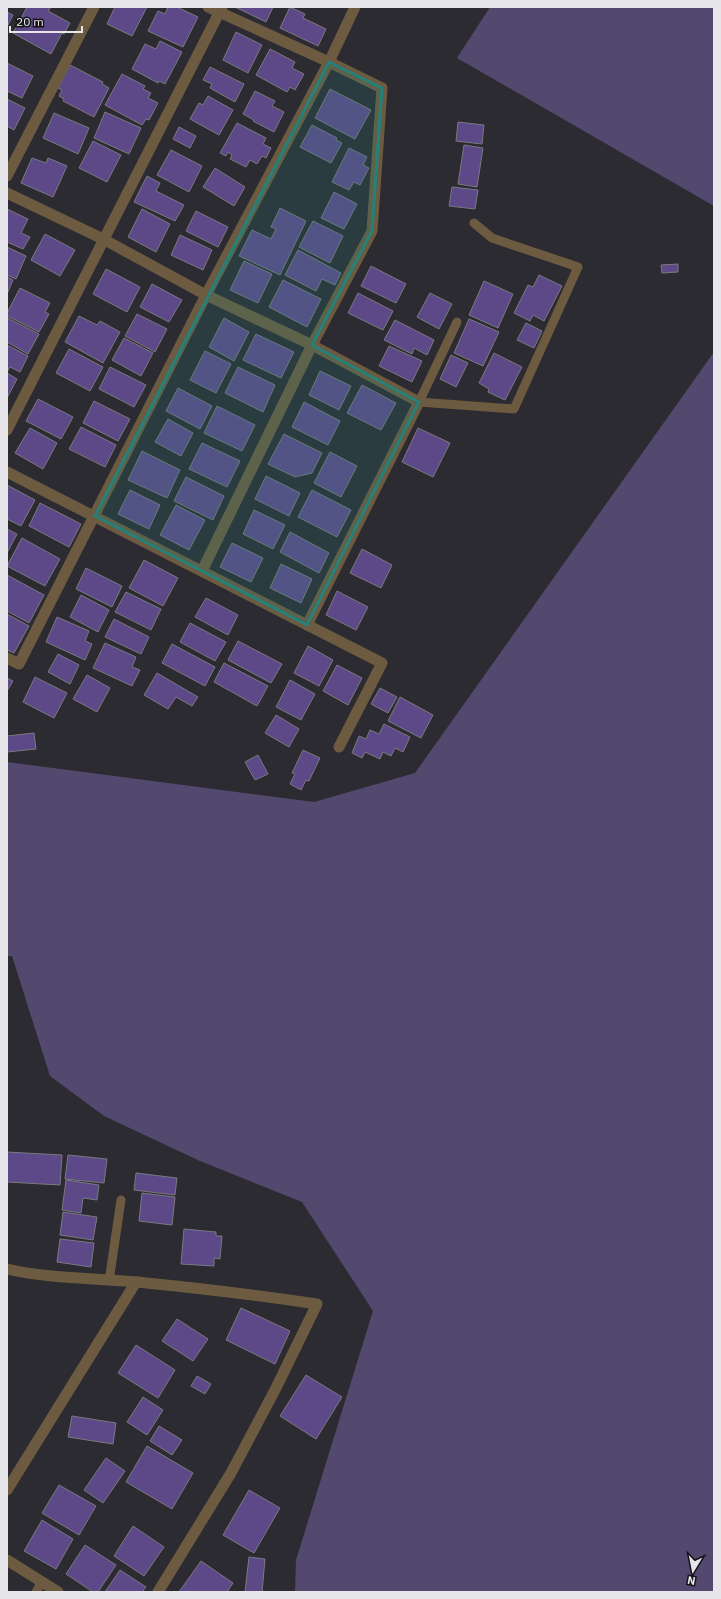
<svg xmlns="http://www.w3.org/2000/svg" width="721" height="1599" viewBox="0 0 721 1599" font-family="'IBM Plex Sans',sans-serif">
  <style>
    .green { fill: #53496f }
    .building { fill: #5d4988; stroke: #7b7980 }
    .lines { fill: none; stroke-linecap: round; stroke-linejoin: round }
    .service { stroke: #6c5b40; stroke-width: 9 }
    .minor { stroke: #6c5b40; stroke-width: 11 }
    .marked { fill: #25817a; fill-opacity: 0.2; stroke: #25817a; stroke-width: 3; stroke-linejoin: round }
  </style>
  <rect width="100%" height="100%" fill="#2c2b31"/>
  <g class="green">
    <polygon points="490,7 714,7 714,206 457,58"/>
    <polygon points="714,352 714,1592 295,1592 296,1560 373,1311 302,1202 200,1161 104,1116 50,1076 12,956 7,956 7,762 314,802 415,773"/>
  </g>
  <g class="building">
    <polygon points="27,7 51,7 48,11 70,23 64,34 62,33 51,54 13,33"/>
    <polygon points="115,7 147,7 132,36 107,24"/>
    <polygon points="168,7 177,7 198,17 183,47 148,31 158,11 165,14"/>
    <polygon points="235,7 273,7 266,22"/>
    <polygon points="290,7 305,14 303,18 326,29 318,46 280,28"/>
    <polygon points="7,12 13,15 7,27"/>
    <polygon points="236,32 262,45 248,73 223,60"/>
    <polygon points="160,41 182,52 165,84 159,81 158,83 132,69 145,44 156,49"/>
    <polygon points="270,49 295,62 292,68 304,74 295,90 290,87 287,92 256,75"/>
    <polygon points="7,63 33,76 22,98 7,91"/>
    <polygon points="70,65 103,82 102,84 109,88 94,117 63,101 64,99 59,96 62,90 58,88"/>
    <polygon points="210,67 244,84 235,102 210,88 212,84 203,80"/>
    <polygon points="122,74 145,86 143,89 151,93 148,98 158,103 149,120 146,119 142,125 105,105"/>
    <polygon points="330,89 371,110 355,139 315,118"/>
    <polygon points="255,91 275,101 272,106 284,112 274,132 253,121 254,120 243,114"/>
    <polygon points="208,96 233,110 219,135 190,119 199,103 203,105"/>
    <polygon points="7,99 25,108 14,130 7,126"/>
    <polygon points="105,112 141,128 129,154 94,138"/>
    <polygon points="54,113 89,128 78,154 43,138"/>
    <polygon points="458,122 484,125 482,144 456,141"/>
    <polygon points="237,123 266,138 263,144 271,148 266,158 262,156 257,164 250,160 246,167 230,159 232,155 228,152 226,156 220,153"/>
    <polygon points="312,125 337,138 336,140 342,143 331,163 300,147"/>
    <polygon points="179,127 196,136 190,148 173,139"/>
    <polygon points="93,141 121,155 107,182 79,168"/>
    <polygon points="464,145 483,148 477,187 458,184"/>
    <polygon points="349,148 367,157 363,165 369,168 360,185 354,182 349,190 332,182"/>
    <polygon points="171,150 202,166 189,192 157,175"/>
    <polygon points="32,158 46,163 48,158 67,166 53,197 21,183"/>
    <polygon points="215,168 245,187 234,206 203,187"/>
    <polygon points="147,176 160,183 156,191 184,205 175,221 134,202"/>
    <polygon points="452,187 478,190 475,209 449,206"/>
    <polygon points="334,192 357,204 344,229 321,218"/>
    <polygon points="280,208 306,221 280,275 239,256 252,230 271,239 276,229 271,227"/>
    <polygon points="7,209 28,219 21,233 30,237 23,249 7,242"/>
    <polygon points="142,209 170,224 156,252 128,237"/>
    <polygon points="196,211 228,227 218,247 186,231"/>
    <polygon points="313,221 343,236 330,263 299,247"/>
    <polygon points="45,234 75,250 60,276 31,260"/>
    <polygon points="180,235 212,250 203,270 171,255"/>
    <polygon points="7,247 26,256 16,279 7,275"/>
    <polygon points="298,250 341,273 335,285 322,279 316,291 285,275"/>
    <polygon points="244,261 272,274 258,303 230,290"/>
    <polygon points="678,264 678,272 662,273 661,265"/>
    <polygon points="371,266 406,284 396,303 361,286"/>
    <polygon points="106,269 140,287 127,312 93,294"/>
    <polygon points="539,275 562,286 544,321 533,315 530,321 514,313 528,285 533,287"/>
    <polygon points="7,277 13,280 7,294"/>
    <polygon points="283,280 321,299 307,327 269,307"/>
    <polygon points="484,281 513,294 498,328 469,315"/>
    <polygon points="152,284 182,300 169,322 140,307"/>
    <polygon points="20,288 50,303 45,312 49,314 39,332 7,316 7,313"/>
    <polygon points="358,293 393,311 383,330 348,313"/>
    <polygon points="430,293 452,304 439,329 417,317"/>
    <polygon points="137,314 167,329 155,352 125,336"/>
    <polygon points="79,316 97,325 100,321 120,332 103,363 65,342"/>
    <polygon points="7,318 39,334 28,354 7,342"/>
    <polygon points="224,318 249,332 234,361 209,347"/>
    <polygon points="469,319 499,332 483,366 454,353"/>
    <polygon points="395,320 434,340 427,355 414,348 412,354 384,340"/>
    <polygon points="526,323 542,331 534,348 517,340"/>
    <polygon points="256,334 294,352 281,378 243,360"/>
    <polygon points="124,338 153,353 141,376 112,360"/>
    <polygon points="7,345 28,356 20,372 10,367 7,372"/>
    <polygon points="389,346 422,361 412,382 379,366"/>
    <polygon points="69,349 103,367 90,391 56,373"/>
    <polygon points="205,351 231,364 216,393 190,380"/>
    <polygon points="494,353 522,367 505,400 488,392 489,389 479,383"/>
    <polygon points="451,355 468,363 456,387 440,379"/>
    <polygon points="110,367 146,385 134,407 99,389"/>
    <polygon points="238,367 275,385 263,412 225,393"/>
    <polygon points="320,371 351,386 339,410 309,395"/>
    <polygon points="7,373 17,379 7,398"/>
    <polygon points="362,385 396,403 381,430 347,413"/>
    <polygon points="178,388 212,406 200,429 166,411"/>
    <polygon points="38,399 73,417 61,439 26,421"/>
    <polygon points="94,401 130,419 118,441 83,423"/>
    <polygon points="304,402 340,421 328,445 292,427"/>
    <polygon points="217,406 255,425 242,451 204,433"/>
    <polygon points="168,419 193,433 181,456 155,442"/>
    <polygon points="81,427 116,445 105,467 69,449"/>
    <polygon points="30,428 57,443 43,469 15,453"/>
    <polygon points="418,428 450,443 433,477 402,462"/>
    <polygon points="284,434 322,453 312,473 295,477 268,464"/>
    <polygon points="202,443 240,461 227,487 189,469"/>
    <polygon points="142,451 180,470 167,498 128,480"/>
    <polygon points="330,452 357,466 341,497 314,483"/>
    <polygon points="266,476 300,493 289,516 255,499"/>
    <polygon points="186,477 224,496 213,520 174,501"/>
    <polygon points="7,485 35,500 21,526 7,519"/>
    <polygon points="130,490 160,505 149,529 118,514"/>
    <polygon points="312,490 351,510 337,537 298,517"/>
    <polygon points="40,503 81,524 69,547 29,526"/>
    <polygon points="176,505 205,520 189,550 160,535"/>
    <polygon points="254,510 285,525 273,549 243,534"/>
    <polygon points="7,529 17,534 7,553"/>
    <polygon points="290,532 329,553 319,573 280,552"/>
    <polygon points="22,538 60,559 45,586 7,566"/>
    <polygon points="232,543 263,558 251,582 220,567"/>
    <polygon points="362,549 392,565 381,588 350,573"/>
    <polygon points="144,560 178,578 163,606 129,588"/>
    <polygon points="281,564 312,579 301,603 270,588"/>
    <polygon points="86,568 122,586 112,607 76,589"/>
    <polygon points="7,575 44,595 29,623 7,611"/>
    <polygon points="337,591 368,607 356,630 326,615"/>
    <polygon points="126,592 161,609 151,630 115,612"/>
    <polygon points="81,595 109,610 98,632 70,617"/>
    <polygon points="206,598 238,615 228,635 195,617"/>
    <polygon points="7,614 29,626 14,653 7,650"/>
    <polygon points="57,617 89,631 85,641 92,644 85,660 46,642"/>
    <polygon points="114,619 149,637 141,654 105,637"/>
    <polygon points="190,623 226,642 215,661 180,642"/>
    <polygon points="238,641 282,664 271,683 228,660"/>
    <polygon points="105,643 136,657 132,667 140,670 132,686 93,668"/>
    <polygon points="172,644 215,667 205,686 162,663"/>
    <polygon points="308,646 333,660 319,686 294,673"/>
    <polygon points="58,654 79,665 70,684 48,672"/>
    <polygon points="224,663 268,686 257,706 214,682"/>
    <polygon points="337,665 362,678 348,705 323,691"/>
    <polygon points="157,673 198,697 192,706 176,697 168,709 144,695"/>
    <polygon points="87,675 110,688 97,712 73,699"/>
    <polygon points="35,677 67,693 54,718 23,702"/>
    <polygon points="7,678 13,681 7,691"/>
    <polygon points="290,680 315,694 301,720 276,707"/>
    <polygon points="380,688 397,697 388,713 371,704"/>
    <polygon points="400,697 433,715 421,738 388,721"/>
    <polygon points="276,715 299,729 289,747 265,733"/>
    <polygon points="384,724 410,737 403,752 395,748 391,756 383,752 380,759 365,752 362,758 352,753 359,736 366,739 370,730 379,734"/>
    <polygon points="34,733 36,749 7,752 7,736"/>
    <polygon points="303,750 320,758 309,781 306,780 301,790 290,784 295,774 292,773"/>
    <polygon points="258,755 268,774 255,780 245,762"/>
    <polygon points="7,1152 62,1155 60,1185 7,1182"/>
    <polygon points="68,1155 107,1159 104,1183 65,1179"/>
    <polygon points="136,1173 177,1178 175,1195 134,1190"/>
    <polygon points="66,1180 99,1185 97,1200 83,1198 81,1213 62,1210"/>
    <polygon points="142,1193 175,1197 172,1225 139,1221"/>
    <polygon points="63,1212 97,1217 93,1240 60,1235"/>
    <polygon points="184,1229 216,1232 216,1236 222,1236 220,1259 214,1258 214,1266 181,1264"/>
    <polygon points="60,1239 94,1243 91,1267 57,1262"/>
    <polygon points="241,1308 290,1331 275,1364 226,1340"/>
    <polygon points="177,1319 208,1339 193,1361 162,1341"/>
    <polygon points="136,1345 175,1370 158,1398 118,1373"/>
    <polygon points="306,1375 342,1397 316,1439 280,1416"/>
    <polygon points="197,1376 211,1384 205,1394 191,1386"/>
    <polygon points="143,1397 163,1410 147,1435 127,1422"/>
    <polygon points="72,1416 116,1423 113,1444 68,1437"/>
    <polygon points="159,1426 182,1440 172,1455 150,1441"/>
    <polygon points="147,1446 193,1473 172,1509 126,1482"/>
    <polygon points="106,1458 125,1471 103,1503 84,1490"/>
    <polygon points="59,1485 96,1506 79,1535 42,1513"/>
    <polygon points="249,1490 280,1508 254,1553 223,1535"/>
    <polygon points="42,1520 73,1539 56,1569 24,1551"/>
    <polygon points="133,1526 164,1547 144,1576 114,1556"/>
    <polygon points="85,1545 116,1565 98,1592 93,1592 66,1574"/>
    <polygon points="249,1557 265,1559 262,1592 245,1592"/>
    <polygon points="201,1561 233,1583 227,1592 179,1592"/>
    <polygon points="120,1570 146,1587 142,1592 105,1592"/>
  </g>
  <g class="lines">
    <g class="service">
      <polyline points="457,322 419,402 514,409 578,267 492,238 474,223"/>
      <polyline points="109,1281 121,1200"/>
      <polyline points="36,1592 41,1583"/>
    </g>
    <g class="minor">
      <polyline points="7,176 94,7"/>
      <polyline points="7,193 103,239 206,295 312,345 419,402 307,625"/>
      <polyline points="7,430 222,7"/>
      <polyline points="7,472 382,663 339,747"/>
      <polyline points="202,571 312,345 372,231 382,88 329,62 208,7"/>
      <polyline points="7,658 19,664 206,295 329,62 355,7"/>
      <path d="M7,1269C50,1279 93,1278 137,1282C197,1288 257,1295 317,1304L276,1388L231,1473L158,1592"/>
      <polyline points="7,1490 136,1282"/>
      <polyline points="7,1560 58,1592"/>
    </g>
  </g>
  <path class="marked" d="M329,62L382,88L372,231L312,345L419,402L307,625L95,516Z"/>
  <rect width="721" height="1599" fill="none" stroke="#e7e6ea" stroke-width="16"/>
  <g transform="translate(693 1571) rotate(190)" stroke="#141416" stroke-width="3" paint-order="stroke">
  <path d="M0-3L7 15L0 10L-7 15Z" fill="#e7e6ea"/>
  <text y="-6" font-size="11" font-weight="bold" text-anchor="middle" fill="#e7e6ea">N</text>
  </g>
  <path d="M10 26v6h72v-6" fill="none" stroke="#e7e6ea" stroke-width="2"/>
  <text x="16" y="26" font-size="12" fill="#e7e6ea" stroke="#141416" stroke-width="3" paint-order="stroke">20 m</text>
</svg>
